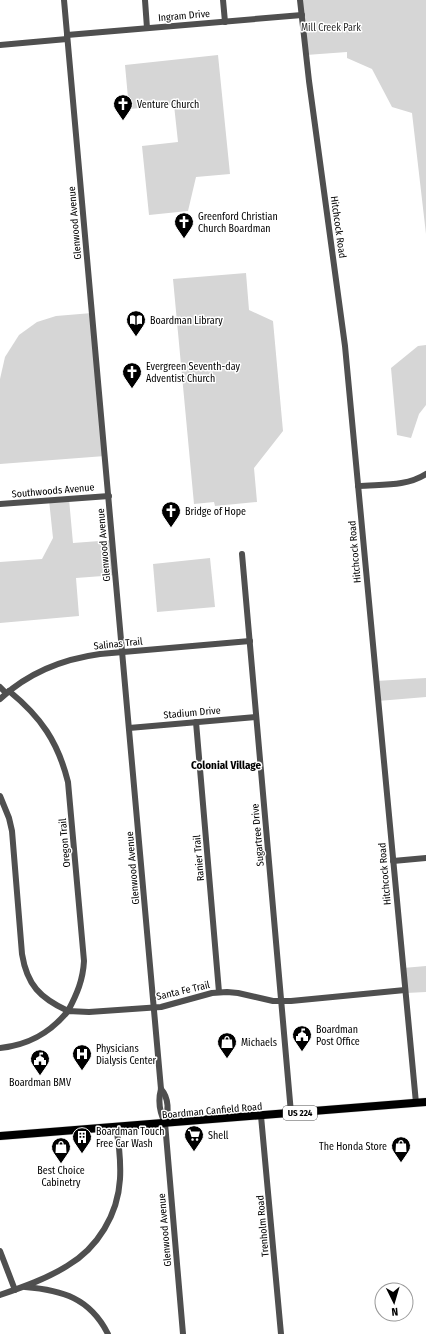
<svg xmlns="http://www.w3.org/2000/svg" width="426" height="1334" viewBox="0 0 426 1334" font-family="'Fira Sans Condensed',sans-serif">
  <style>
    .green { fill: #d6d6d6 }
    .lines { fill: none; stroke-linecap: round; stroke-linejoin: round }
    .major-casing { stroke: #dbdbdb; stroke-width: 9 }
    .minor { stroke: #4f4f4f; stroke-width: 6 }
    .major { stroke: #000; stroke-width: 8 }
    .labels { text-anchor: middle; stroke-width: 3; stroke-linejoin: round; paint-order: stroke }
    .shield { fill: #fff; stroke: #4c4c4c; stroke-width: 1 }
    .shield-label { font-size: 9px; font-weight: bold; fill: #000 }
    .street-label { font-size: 10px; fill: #000; stroke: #fff }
    .park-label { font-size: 10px; fill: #2d2d2d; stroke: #fff }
    .poi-label { font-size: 10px; fill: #000; stroke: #fff; text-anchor: start }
    .neighbourhood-label { font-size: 11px; font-weight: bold; fill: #000; stroke: #fff }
  </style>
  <rect width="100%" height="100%" fill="#fff"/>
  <g class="green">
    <polygon points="300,0 426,0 426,234 412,113 392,107 372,69 347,58 347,52 306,55"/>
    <polygon points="218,55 230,174 196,177 188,211 149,215 142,146 178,142 174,105 129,109 125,65"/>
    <polygon points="246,273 249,310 273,321 283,431 254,468 257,502 215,506 214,502 194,504 173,279"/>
    <polygon points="92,313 105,456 0,464 0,379 5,357 19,335 37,322 56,316"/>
    <polygon points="426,345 426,405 419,414 411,438 397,435 391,368 418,346"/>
    <polygon points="69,499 73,543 113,540 116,575 76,578 79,616 0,623 0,562 42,559 53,538 49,500"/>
    <polygon points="210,558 215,607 157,612 153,564"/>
    <polygon points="426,678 426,697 378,701 376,681"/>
    <polygon points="426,966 426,992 406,993 403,968"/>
  </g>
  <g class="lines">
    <g class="major-casing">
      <polyline id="major" points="0,1136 426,1102"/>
    </g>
    <g class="minor">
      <path d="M64,0L161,1089C158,1100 160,1113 165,1123L183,1334"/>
      <polyline points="145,0 147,28"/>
      <polyline points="223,0 225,22"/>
      <polyline points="300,0 309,81 345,346 416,1103"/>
      <polyline points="67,35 302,15"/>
      <polyline points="0,45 67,39"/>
      <path d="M358,486C381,484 406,487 426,474"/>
      <polyline points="0,504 109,496"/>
      <polyline points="242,554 291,1113"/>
      <polyline points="0,687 6,693"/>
      <path d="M0,699C28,673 63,659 100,654L250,641"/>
      <polyline points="196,722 219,992"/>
      <polyline points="129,728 256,717"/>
      <path d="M0,796L9,818L12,831L22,954C27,985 40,998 68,1011C77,994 83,980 84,961L68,782C58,742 41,717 9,691"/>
      <polyline points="393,861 426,858"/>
      <path d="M0,1048C29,1045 50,1033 68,1011L89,1012L161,1007L212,993L227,992L238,993L273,1001H291L405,990"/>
      <path d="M161,1089C169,1098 169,1112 165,1123"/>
      <polyline points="261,1116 281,1334"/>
      <polyline points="0,1251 15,1290"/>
      <path d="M25,1287C62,1290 90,1298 108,1334"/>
      <path d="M0,1295C23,1287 46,1279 67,1266C98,1248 118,1214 120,1179C121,1161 119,1144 116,1127"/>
    </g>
    <use href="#major" class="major"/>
  </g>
  <defs>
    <g id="church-pin" transform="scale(1)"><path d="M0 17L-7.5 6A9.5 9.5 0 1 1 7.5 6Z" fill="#000" stroke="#fff"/><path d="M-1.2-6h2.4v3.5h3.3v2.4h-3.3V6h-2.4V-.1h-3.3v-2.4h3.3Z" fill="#fff"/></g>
    <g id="library-pin" transform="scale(1)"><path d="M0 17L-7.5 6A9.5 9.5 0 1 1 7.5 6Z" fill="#000" stroke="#fff"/><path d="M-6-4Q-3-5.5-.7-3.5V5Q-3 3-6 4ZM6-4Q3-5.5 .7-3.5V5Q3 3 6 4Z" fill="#fff"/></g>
    <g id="civic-pin" transform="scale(1)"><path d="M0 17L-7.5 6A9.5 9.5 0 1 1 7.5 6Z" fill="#000" stroke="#fff"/><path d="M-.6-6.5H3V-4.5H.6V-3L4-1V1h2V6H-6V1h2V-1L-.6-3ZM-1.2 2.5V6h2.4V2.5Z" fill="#fff"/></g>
    <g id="shop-pin" transform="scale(1)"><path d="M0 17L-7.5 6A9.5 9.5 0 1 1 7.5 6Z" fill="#000" stroke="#fff"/><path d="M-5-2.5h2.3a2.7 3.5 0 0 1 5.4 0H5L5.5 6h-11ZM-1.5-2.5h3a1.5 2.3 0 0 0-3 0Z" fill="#fff"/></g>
    <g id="hospital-pin" transform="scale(1)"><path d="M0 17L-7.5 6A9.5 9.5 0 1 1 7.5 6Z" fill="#000" stroke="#fff"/><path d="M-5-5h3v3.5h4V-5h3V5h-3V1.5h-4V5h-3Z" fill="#fff"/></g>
    <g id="supermarket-pin" transform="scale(1)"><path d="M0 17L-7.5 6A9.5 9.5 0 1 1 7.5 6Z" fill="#000" stroke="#fff"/><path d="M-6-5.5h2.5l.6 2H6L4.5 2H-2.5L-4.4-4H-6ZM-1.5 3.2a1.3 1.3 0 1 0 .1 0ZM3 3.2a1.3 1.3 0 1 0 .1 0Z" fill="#fff"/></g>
    <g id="building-pin" transform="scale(1)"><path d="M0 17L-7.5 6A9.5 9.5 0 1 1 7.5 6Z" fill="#000" stroke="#fff"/><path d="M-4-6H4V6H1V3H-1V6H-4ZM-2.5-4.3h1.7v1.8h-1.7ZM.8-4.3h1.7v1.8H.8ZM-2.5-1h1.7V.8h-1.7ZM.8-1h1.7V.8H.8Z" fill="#fff"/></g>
  </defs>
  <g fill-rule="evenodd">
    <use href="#church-pin" x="123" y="104"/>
    <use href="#church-pin" x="184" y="222"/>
    <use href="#library-pin" x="136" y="320"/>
    <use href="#church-pin" x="132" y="372"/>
    <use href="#church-pin" x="171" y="511"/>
    <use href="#civic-pin" x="302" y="1035"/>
    <use href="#shop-pin" x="227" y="1042"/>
    <use href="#hospital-pin" x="82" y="1054"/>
    <use href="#civic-pin" x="40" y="1059"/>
    <use href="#supermarket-pin" x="194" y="1135"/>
    <use href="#building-pin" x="82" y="1137"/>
    <use href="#shop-pin" x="401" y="1146"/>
    <use href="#shop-pin" x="61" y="1147"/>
  </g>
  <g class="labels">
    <rect class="shield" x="283" y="1106" width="34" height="14" rx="3"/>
    <g class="shield-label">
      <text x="300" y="1116">US 224</text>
    </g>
    <g class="street-label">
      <text transform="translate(184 15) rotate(-5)" y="4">Ingram Drive</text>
      <text transform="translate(74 223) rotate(-95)" y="4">Glenwood Avenue</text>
      <text transform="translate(339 227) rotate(82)" y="4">Hitchcock Road</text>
      <text transform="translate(53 490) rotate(-5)" y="4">Southwoods Avenue</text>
      <text transform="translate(103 545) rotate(-95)" y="4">Glenwood Avenue</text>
      <text transform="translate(354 552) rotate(-95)" y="4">Hitchcock Road</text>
      <text transform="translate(118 643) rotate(-6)" y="4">Salinas Trail</text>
      <text transform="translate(192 712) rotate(-5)" y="4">Stadium Drive</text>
      <text transform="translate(257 835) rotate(-95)" y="4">Sugartree Drive</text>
      <text transform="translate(64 843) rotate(-95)" y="4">Oregon Trail</text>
      <text transform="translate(198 858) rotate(-95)" y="4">Ranier Trail</text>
      <text transform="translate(132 868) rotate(-95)" y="4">Glenwood Avenue</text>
      <text transform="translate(384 874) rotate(-95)" y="4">Hitchcock Road</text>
      <text transform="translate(183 990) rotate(-13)" y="4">Santa Fe Trail</text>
      <text transform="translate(212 1110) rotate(-5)" y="4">Boardman Canfield Road</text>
      <text transform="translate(262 1226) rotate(-95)" y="4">Trenholm Road</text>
      <text transform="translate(164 1230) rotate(-95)" y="4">Glenwood Avenue</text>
    </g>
    <g class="park-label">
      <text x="331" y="31">Mill Creek Park</text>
    </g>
    <g class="poi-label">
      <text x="137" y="108">Venture Church</text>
      <text x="198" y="220">Greenford Christian<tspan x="198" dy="12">Church Boardman</tspan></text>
      <text x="150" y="324">Boardman Library</text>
      <text x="146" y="370">Evergreen Seventh-day<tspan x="146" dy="12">Adventist Church</tspan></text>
      <text x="185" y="515">Bridge of Hope</text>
      <text x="316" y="1033">Boardman<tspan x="316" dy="12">Post Office</tspan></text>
      <text x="241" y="1046">Michaels</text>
      <text x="96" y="1052">Physicians<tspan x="96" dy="12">Dialysis Center</tspan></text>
      <text x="40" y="1086" text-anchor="middle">Boardman BMV</text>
      <text x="96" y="1135">Boardman Touch<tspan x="96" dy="12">Free Car Wash</tspan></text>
      <text x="208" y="1139">Shell</text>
      <text x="387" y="1150" text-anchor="end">The Honda Store</text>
      <text x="61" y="1174" text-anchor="middle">Best Choice<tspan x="61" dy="12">Cabinetry</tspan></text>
    </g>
    <g class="neighbourhood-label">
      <text x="226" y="769">Colonial Village</text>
    </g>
  </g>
  <g transform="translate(394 1302) rotate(175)"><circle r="19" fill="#ffffff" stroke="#999999"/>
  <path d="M0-3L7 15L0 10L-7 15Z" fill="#000000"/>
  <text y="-6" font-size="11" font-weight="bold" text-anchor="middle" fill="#000000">N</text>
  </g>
</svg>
